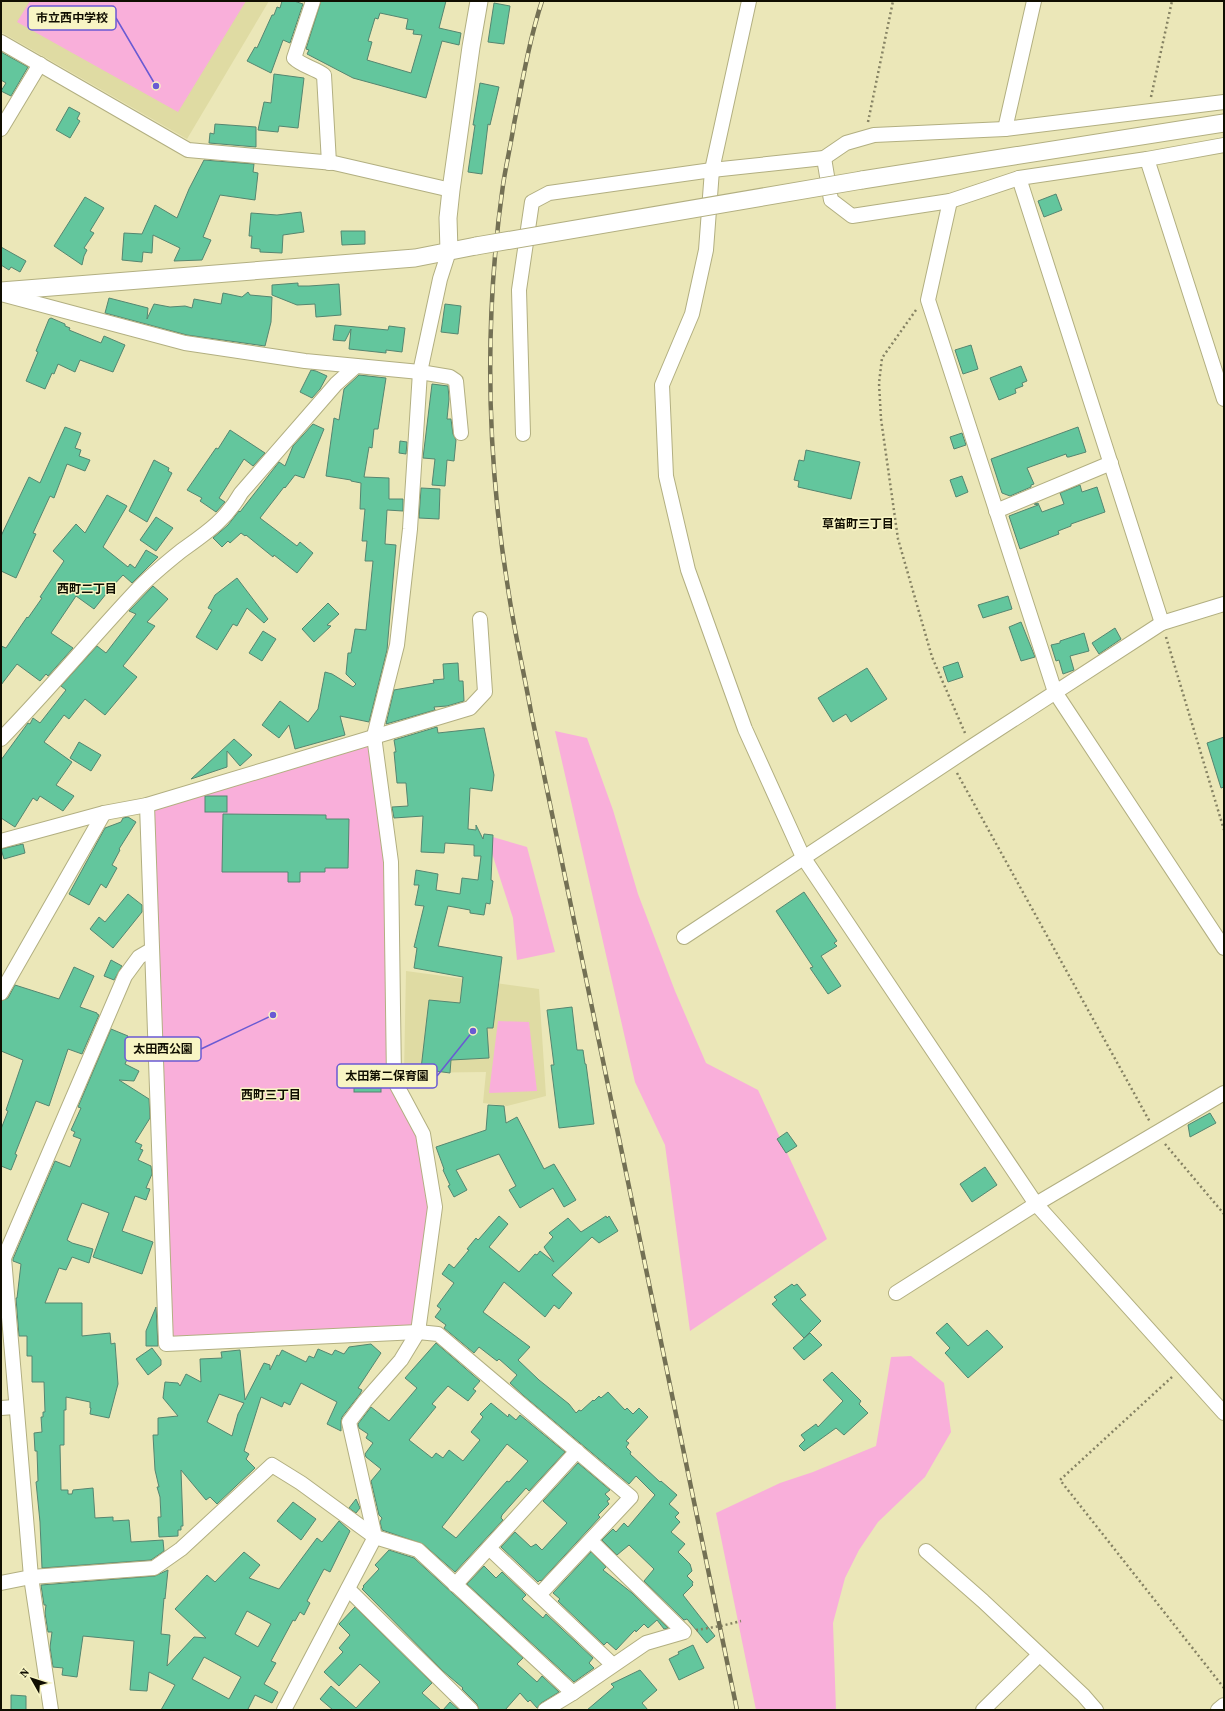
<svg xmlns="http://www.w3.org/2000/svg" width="1225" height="1711" viewBox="0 0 1225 1711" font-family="'Source Serif 4','Noto Sans JP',serif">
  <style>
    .built { fill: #dfdba3 }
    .green { fill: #f9afda }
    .building { fill: #63c69d; stroke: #558670; fill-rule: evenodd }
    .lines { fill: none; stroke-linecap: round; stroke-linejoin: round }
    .minor-casing { stroke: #b2af81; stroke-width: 16 }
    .tertiary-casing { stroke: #b2af81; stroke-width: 19 }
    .path { stroke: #858263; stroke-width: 2.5; stroke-dasharray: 2 3; stroke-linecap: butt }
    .minor { stroke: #fff; stroke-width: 14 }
    .tertiary { stroke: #fff; stroke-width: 17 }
    .rail-casing { stroke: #737054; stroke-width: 4.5 }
    .rail { stroke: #f8f5c4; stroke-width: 3; stroke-dasharray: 9; stroke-linecap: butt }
    .tertiary-bridge-casing { stroke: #b2af81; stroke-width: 19; stroke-linecap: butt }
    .tertiary-bridge { stroke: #fff; stroke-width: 17 }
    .labels { text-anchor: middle; stroke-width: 3; stroke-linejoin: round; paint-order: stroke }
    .neighbourhood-label { font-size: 12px; font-weight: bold; fill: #100e01; stroke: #f8f5c4 }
    .leader { fill: none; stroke: #695ad3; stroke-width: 1.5 }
    .callout-dot { fill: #695ad3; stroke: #f8f5c4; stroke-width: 1.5 }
    .callout { fill: #f8f5c4; stroke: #695ad3; stroke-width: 1.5 }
    .callout-label { font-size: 12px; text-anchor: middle; font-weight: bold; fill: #100e01 }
  </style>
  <rect width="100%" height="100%" fill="#ebe7b8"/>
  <g class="built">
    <polygon points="1,1 269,1 187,139 1,32"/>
    <polygon points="406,971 539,989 546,1096 507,1106 483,1103 486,1072 404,1073"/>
  </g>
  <g class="green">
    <polygon points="30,1 246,1 178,112 17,22"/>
    <polygon points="555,731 587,738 613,810 638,894 675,991 706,1063 758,1090 827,1239 690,1331 665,1145 635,1082"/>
    <polygon points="374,736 391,862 394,1080 423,1134 435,1207 418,1332 166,1344 147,805"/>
    <polygon points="486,835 527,847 555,952 517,960 513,918"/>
    <polygon points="498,1021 529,1022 537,1091 489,1093"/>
    <polygon points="911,1356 944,1383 951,1432 925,1477 878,1522 859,1550 845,1578 833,1623 836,1710 756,1710 716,1513 780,1483 813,1472 876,1446 891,1357"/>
  </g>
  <g class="building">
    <polygon points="282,1 294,1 303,4 290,43 283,40 271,73 247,61 255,47 257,48 272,15 274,15 277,7 280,8"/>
    <path d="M321,1H446L439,28L461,33L459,45L442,41L426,98L353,78L307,54L309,50L306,49ZM380,13L408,19L406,29L414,30L413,34L422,35L411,73L367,60L372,42L368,41L375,18L378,19Z"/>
    <polygon points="494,3 510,6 504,44 488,42"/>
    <polygon points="1,52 28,67 11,96 1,91 6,83 1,80"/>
    <polygon points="274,74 304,78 298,128 279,126 278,132 258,130 264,102 271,103"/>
    <polygon points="480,83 499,87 490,125 488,124 482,174 468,172 475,125 473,125"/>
    <polygon points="69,107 80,113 77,119 80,121 70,138 56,130"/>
    <polygon points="215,124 256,127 256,147 209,143 210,133 214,134"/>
    <polygon points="204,160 254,164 253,172 258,173 255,200 220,195 203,237 211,240 202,260 174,261 180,248 153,235 152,253 143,252 142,262 122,260 124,233 142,234 155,205 177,218 189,189"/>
    <polygon points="1056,194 1062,210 1044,217 1038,201"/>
    <polygon points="85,197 104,208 90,231 94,233 84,248 87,250 84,256 82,265 54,246"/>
    <polygon points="301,212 304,232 283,235 282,253 260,252 260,249 251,248 252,236 249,236 251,213 277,215"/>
    <polygon points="341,231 365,231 365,244 342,245"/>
    <polygon points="1,247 26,261 20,272 11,267 9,270 1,265"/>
    <polygon points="298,283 298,286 309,286 339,284 341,315 316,317 315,304 297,305 272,295 272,285"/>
    <polygon points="248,292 250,295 272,297 271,322 265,346 187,335 105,313 109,298 148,308 147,319 154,304 170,307 185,306 192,308 194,299 221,304 223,293 242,297"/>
    <polygon points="445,304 461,306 458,334 441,332"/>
    <polygon points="51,318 65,324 65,326 70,328 69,330 101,343 104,336 125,345 113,372 80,360 75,372 58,364 54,374 52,373 45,389 26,381 38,352 36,351 49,319"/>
    <polygon points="335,325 388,330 389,326 405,328 402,352 386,350 386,353 349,349 351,329 345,341 333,340"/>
    <polygon points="971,345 978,369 963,374 955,350"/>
    <polygon points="1021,366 1027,381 1022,383 1023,386 1015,389 1016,393 999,400 990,378"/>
    <polygon points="311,370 316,371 327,376 320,389 312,398 300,392"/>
    <polygon points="359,375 386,378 378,429 374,429 372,448 369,447 364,477 389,478 389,499 403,499 403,511 387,510 385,544 396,545 387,650 369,722 340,716 345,735 295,749 289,725 279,738 262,725 280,701 308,722 318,709 325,672 332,674 353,687 356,684 346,674 348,653 351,653 355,629 366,630 373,561 365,561 367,541 362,541 365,509 360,509 361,483 351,481 351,480 326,476 334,418 339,420 344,389"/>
    <polygon points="432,384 448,386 449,399 447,419 451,419 453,434 456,440 454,461 447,460 445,486 432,485 435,459 423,458"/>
    <polygon points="313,424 324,429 304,478 295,475 285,488 284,487 260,518 297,546 300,542 313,553 297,573 274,555 273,557 246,535 245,536 241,533 230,543 228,541 222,547 213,538 228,525 239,511 240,512 279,462 285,466 293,446"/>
    <polygon points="65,427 81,433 75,448 81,450 79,456 90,460 85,471 67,464 54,498 50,496 33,533 36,534 16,578 1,571 1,536 29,477 40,483"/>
    <polygon points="1078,427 1086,452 1069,457 1067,457 1066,454 1027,468 1034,484 1031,485 1031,487 1010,496 1002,493 991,459"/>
    <polygon points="230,430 265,453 253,466 244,459 219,498 225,502 216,512 200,501 202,498 187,490 216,448 218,449"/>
    <polygon points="962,433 966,445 954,449 950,437"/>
    <polygon points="400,441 407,442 406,454 399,453"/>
    <polygon points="806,450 860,462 851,499 798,487 799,481 794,480 799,460 804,461"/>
    <polygon points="154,460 169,468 168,471 172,473 147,522 129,511"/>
    <polygon points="962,476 968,492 956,497 950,480"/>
    <polygon points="1080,485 1082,492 1097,487 1105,512 1071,524 1071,526 1058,531 1059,534 1020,549 1009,516 1038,505 1034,504 1038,503 1042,512 1064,504 1060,493"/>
    <polygon points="421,488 440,489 439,519 419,518"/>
    <polygon points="107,495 127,506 103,547 128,567 130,564 135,568 146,550 158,557 132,583 123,575 110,589 94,609 76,596 51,633 73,648 48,676 46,674 40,681 17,664 1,685 1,646 6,648 27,617 28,618 42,598 40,597 64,561 53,551 76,524 85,533"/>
    <polygon points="156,517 173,528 156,551 140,540"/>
    <polygon points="237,578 268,619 264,623 247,608 237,626 233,624 217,650 196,637 212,610 208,608 215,595"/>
    <polygon points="153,586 168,599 147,622 155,626 123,666 137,677 105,715 85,699 69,719 64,715 44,742 72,762 56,785 74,796 63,811 40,796 37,801 33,798 15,827 1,818 1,760 28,723 30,724 33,718 40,723 66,690 61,686 97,646 106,653 136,614 129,611"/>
    <polygon points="1008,596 1012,609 983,618 978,605"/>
    <polygon points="328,603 339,614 327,625 331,626 314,642 302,629"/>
    <polygon points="1021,622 1035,657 1021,661 1009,627"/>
    <polygon points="1115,628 1121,639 1099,654 1092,643"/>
    <polygon points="263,631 276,639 262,661 249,653"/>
    <polygon points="1084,633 1089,651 1070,656 1074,670 1063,674 1059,660 1056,661 1051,645 1060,643 1060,641"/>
    <polygon points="958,662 963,677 948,682 943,667"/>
    <polygon points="458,663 459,681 463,681 464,701 447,706 434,707 435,710 386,724 394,690 434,683 433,680 444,679 443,664"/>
    <polygon points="867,668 887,699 851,722 846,714 833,722 818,698"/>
    <polygon points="437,727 438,733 484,728 494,775 492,791 470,788 468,829 476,830 476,825 483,839 484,834 493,835 491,880 493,881 490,904 486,903 484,915 470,913 470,910 448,906 438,946 502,957 493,1028 487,1028 489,1058 451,1060 450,1073 421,1069 429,1000 460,1003 463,977 414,968 417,948 414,947 424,906 415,905 419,885 414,885 416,870 438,874 436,890 460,894 462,878 478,880 481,856 474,856 474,845 445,843 444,853 421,852 423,816 394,818 392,807 408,806 406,783 397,783 394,752 396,752 394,740"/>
    <polygon points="1224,737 1224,787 1221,788 1207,743"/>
    <polygon points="234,739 252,755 240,766 227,751 227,767 191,779"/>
    <polygon points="79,742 101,755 91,771 70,758"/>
    <rect x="205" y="796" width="22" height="16"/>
    <polygon points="223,814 326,815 326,819 349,819 348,868 325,868 325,872 300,872 300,882 288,882 288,872 222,872"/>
    <polygon points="128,817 136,822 119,849 120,850 112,865 117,868 106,888 101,884 89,905 69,894 105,828 121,822 123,818"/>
    <polygon points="23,844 25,853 4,859 1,849"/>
    <polygon points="804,892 837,941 834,943 837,946 821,956 841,986 828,994 810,968 813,967 776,911"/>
    <polygon points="128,894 142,905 142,912 113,948 90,929 99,917 105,922"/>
    <polygon points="111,960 122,966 114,980 104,976"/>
    <polygon points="74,967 94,976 80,1007 97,1013 97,1014 99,1015 82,1054 68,1049 49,1106 36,1101 15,1154 17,1155 11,1170 1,1166 1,1129 8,1111 6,1110 23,1060 1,1051 1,1001 8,998 15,985 59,999"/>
    <polygon points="572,1007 577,1050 583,1050 585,1064 586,1064 594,1124 559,1128 551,1065 554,1065 547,1010"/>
    <polygon points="111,1029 128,1036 127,1038 135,1041 125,1064 139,1071 134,1081 119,1080 149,1099 150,1118 135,1142 142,1145 140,1149 143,1150 138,1160 151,1166 152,1174 146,1188 150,1189 146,1200 135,1196 122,1231 153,1242 142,1274 93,1257 109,1213 82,1203 67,1240 72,1243 93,1249 89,1263 72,1257 66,1270 59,1268 45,1303 82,1303 82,1336 110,1333 111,1344 115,1343 118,1384 109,1418 90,1414 91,1408 90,1408 90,1402 66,1397 66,1410 64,1410 64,1445 60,1445 61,1490 68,1490 68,1494 72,1494 73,1490 93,1488 95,1518 113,1517 113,1521 129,1520 131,1542 163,1540 164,1551 151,1560 42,1568 40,1522 36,1482 38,1481 37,1451 35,1451 34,1433 42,1432 41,1417 43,1417 43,1412 45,1412 44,1382 32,1382 32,1356 27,1356 27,1336 19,1336 16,1298 17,1298 21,1264 13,1261 13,1259 55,1161 70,1167 81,1139 73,1136 75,1132 71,1130 81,1108 78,1107"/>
    <rect x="354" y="1076" width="27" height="16"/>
    <polygon points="488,1105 504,1106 506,1123 517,1117 544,1169 554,1164 576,1200 564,1207 553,1188 520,1208 509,1190 516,1186 499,1154 456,1170 467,1190 454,1197 448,1186 450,1185 443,1170 444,1169 436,1147 486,1130"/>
    <polygon points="1210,1113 1216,1123 1190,1137 1188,1125"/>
    <polygon points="787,1132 797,1146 786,1153 777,1139"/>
    <polygon points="985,1167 997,1185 972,1202 960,1184"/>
    <polygon points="499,1216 508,1224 489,1247 519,1272 535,1254 537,1255 540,1251 554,1262 544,1247 553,1237 549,1233 568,1218 581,1232 606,1216 607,1218 609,1216 618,1231 599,1243 592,1237 552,1275 572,1293 559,1309 554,1305 545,1317 504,1282 483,1312 530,1347 518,1360 539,1380 569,1404 576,1413 579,1410 581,1411 593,1400 594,1401 599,1396 601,1398 608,1392 625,1410 627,1408 633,1414 639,1408 648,1417 626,1441 629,1443 626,1447 631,1452 630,1454 660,1482 661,1481 677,1495 669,1504 679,1513 675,1517 680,1522 671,1532 685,1544 678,1552 690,1564 692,1571 687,1576 693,1582 692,1584 693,1585 683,1595 715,1636 707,1643 687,1619 684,1620 644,1581 654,1569 629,1545 617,1555 602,1540 613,1529 616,1532 624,1523 628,1527 655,1495 636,1476 629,1484 524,1396 510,1383 517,1375 499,1359 497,1361 479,1347 474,1353 444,1328 446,1325 435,1317 441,1309 437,1306 454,1283 442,1274 449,1264 454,1268 469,1250 467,1249 476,1238 478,1240 479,1239"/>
    <polygon points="792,1284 794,1286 797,1284 806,1295 800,1299 821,1321 804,1338 772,1304 777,1300 774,1297"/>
    <polygon points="156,1307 158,1346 146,1346 146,1331"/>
    <polygon points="947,1323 968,1346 987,1330 1003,1347 968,1378 945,1353 950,1348 936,1333"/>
    <polygon points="810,1333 822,1345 804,1360 793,1348"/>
    <path d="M436,1343L480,1381L473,1389L476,1391L468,1401L448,1386L432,1404L436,1407L409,1440L432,1458L436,1453L443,1458L449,1450L463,1461L480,1440L471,1432L483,1417L480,1414L491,1403L508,1417L509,1414L516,1420L520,1415L565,1452L529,1491L526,1488L502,1515L501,1518L503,1520L455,1572L423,1544L382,1530L380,1522L382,1518L379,1515L371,1481L381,1469L366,1457L365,1454L373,1443L366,1438L368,1434L359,1428L358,1424L371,1407L389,1421L417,1388L405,1378ZM507,1444L528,1461L509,1482L507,1481L456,1538L442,1527Z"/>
    <path d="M371,1344L381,1353L358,1388L362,1390L360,1394L342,1417L341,1421V1431L327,1424L337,1402L301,1383L290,1405L284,1402L282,1407L261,1397L244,1451L249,1454L246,1459L255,1468L217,1504L210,1497L206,1500L181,1470L183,1526H181V1530H178V1536L159,1537L158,1517H161L160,1497L157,1487H159L155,1470L153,1435H158V1418L178,1416L163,1398L165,1382L178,1383L180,1386L186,1374L201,1382L200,1359L222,1358L221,1352L240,1350L245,1400L264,1363L270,1365V1370L277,1355L279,1356L282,1350L306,1362L309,1356L314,1358L318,1349L332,1355L335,1350L344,1354L349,1347ZM219,1394L244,1403L238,1414L232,1436L207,1422Z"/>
    <polygon points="152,1348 161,1360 161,1365 148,1375 136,1359"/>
    <polygon points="832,1372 861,1401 859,1404 868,1413 844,1435 836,1428 804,1451 799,1446 805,1440 801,1435 816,1424 818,1427 843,1401 823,1380"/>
    <polygon points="578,1463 610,1490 605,1494 610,1499 607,1501 609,1504 598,1515 600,1517 541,1581 540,1580 538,1582 501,1547 515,1532 531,1547 536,1544 542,1550 567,1523 543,1501"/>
    <polygon points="356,1499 360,1508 356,1513 349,1508"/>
    <polygon points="293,1502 316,1519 301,1540 277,1521"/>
    <path d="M339,1521L350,1531L330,1572L324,1569L307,1601L310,1603L304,1615L300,1612L295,1621L293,1620L271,1661L276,1663L264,1684L278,1692L272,1703L255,1695L248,1709L250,1710H161L175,1685L149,1672L147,1691L130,1690L134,1641L83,1636L77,1677L62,1675L63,1668L53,1667L50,1647L52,1632H48L45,1613L46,1605H44L41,1585L155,1576L168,1570L165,1599L164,1598L161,1634L170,1635L167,1666L194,1637L206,1638L175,1609L207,1575L215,1582L244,1552L260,1565L249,1578L279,1589L317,1538L322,1542ZM247,1611L271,1624L258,1647L235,1634ZM204,1657L241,1677L229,1699L192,1679Z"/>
    <polygon points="389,1550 414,1558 523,1658 517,1664 537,1682 542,1676 559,1692 541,1703 537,1708 530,1700 528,1702 520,1693 505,1710 479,1710 477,1704 462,1689 463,1688 443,1671 362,1589 364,1587 363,1586 379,1569 375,1565"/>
    <polygon points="591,1552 606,1567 603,1570 632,1593 668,1628 664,1629 657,1620 648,1628 644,1624 636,1632 635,1630 632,1633 616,1650 607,1642 604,1645 558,1601 560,1599 553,1593"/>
    <polygon points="484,1566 496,1578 502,1572 526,1595 522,1599 543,1618 546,1614 593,1658 589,1663 594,1668 574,1682 467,1584"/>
    <polygon points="355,1607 432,1683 422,1693 441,1710 333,1710 320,1699 331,1686 356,1708 380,1682 360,1664 339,1686 324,1672 343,1652 339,1648 350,1635 339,1624"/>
    <polygon points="693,1645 704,1668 679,1680 669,1659 679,1654 678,1652"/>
    <polygon points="640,1670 657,1690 642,1703 648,1710 587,1710 614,1687 611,1684"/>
    <polygon points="11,1695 26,1696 26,1710 11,1710"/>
    <polygon points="450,1702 459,1710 443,1710"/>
  </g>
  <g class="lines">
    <g class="minor-casing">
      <g id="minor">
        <path d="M313,1L294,58C302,66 315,68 324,75L329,163"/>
        <polyline points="749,1 712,170 706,250 692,314 662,385 666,476 688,570 745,729 803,857 1036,1204 1224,1413"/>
        <polyline points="1,42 188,150 334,163 451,190"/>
        <polyline points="1,129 40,64"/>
        <polyline points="1005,129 1034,1"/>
        <polyline points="824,158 831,200 852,216 950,201 1019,178 1147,159 1224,145"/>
        <polyline points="1147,159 1224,399"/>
        <polyline points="1019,178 1162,623"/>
        <polyline points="950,201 928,300 1055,692 1224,948"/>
        <polyline points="1,294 185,343 305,361 420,372 450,377 456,381 461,433"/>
        <polyline points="523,434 519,290 532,202 549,193 712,170 824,158 846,143 874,135 1005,129 1224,102"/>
        <polyline points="996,511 1111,463"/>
        <path d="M1,739C48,691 90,640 136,591C149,577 166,563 181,551C206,533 226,520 241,493L336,384L356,366"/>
        <polyline points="147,805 166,1344 418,1332 438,1334 631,1497 539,1595"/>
        <polyline points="1,841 104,813 147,805 470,708 485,692 480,619"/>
        <polyline points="684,937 971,747 1162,623 1224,604"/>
        <polyline points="1,993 104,813"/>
        <polyline points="896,1293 1036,1204 1224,1093"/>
        <polyline points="1,1408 15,1407"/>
        <polyline points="489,1548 613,1665"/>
        <polyline points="926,1551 983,1601 1083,1695 1096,1710"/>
        <polyline points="1,1583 31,1577 154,1568 181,1549 272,1465 301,1483 375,1537 418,1550 573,1693"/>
        <polyline points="455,1585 577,1451"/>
        <polyline points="348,1589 471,1710"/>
        <polyline points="51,1710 31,1577 4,1258 125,976 139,957 151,950"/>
        <polyline points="284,1710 375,1537 349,1422 365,1401 401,1360 418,1332 435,1207 423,1134 394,1080 391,862 374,736 397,645 410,529 420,372 440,279 449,251"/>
        <polyline points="545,1710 573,1693 646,1643 684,1632 591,1541"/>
        <polyline points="983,1710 1039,1655"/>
        <polyline points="1218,1710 1224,1705"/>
      </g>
    </g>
    <g class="tertiary-casing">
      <g id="tertiary">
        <polyline points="862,180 1224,123"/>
        <polyline points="449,251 448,218 451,190 471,47 479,1"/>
        <polyline points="1,291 415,258 476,246"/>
      </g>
    </g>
    <g class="path">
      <polyline points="1151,97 1172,1"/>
      <polyline points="868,122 893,1"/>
      <polyline points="916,310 882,358 879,383 881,419 898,539 932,657 965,733"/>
      <polyline points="1166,637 1224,830"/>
      <polyline points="957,773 1150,1122"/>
      <polyline points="1165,1144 1224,1214"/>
      <polyline points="1172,1377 1060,1480 1224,1688"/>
      <polyline points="696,1630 721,1626 741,1621"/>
    </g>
    <use href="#minor" class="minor"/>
    <use href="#tertiary" class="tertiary"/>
    <g class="rail-casing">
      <path id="rail" d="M542,1C529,41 522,83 514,124C511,144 506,165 503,185C484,320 487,461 509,595C515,634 524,673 531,712L737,1710"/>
    </g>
    <use href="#rail" class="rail"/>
    <g class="tertiary-bridge-casing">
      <polyline id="tertiary-bridge" points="476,246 862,180"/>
    </g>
    <use href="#tertiary-bridge" class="tertiary-bridge"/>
  </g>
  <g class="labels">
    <g class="neighbourhood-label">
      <text x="858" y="528">草笛町三丁目</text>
      <text x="87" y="593">西町二丁目</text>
      <text x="271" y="1099">西町三丁目</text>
    </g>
  </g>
  <path class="leader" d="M156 86L116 18M273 1015L201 1049M473 1031L437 1076"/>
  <g class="callout-dot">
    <circle cx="156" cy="86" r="4"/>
    <circle cx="273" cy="1015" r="4"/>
    <circle cx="473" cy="1031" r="4"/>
  </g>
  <g class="callout">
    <rect x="28" y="6" width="88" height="24" rx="4"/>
    <rect x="125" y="1037" width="76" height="24" rx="4"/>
    <rect x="337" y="1064" width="100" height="24" rx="4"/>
  </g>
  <g class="callout-label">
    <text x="72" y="22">市立西中学校</text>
    <text x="163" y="1053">太田西公園</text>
    <text x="387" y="1080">太田第二保育園</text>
  </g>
  <rect width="1225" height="1711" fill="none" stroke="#100e01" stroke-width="4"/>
  <g transform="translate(32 1679) rotate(309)" stroke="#f8f5c4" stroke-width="3" paint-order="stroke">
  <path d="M0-3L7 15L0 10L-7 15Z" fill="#100e01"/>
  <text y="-6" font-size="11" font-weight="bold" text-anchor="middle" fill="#100e01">N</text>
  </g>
</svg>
